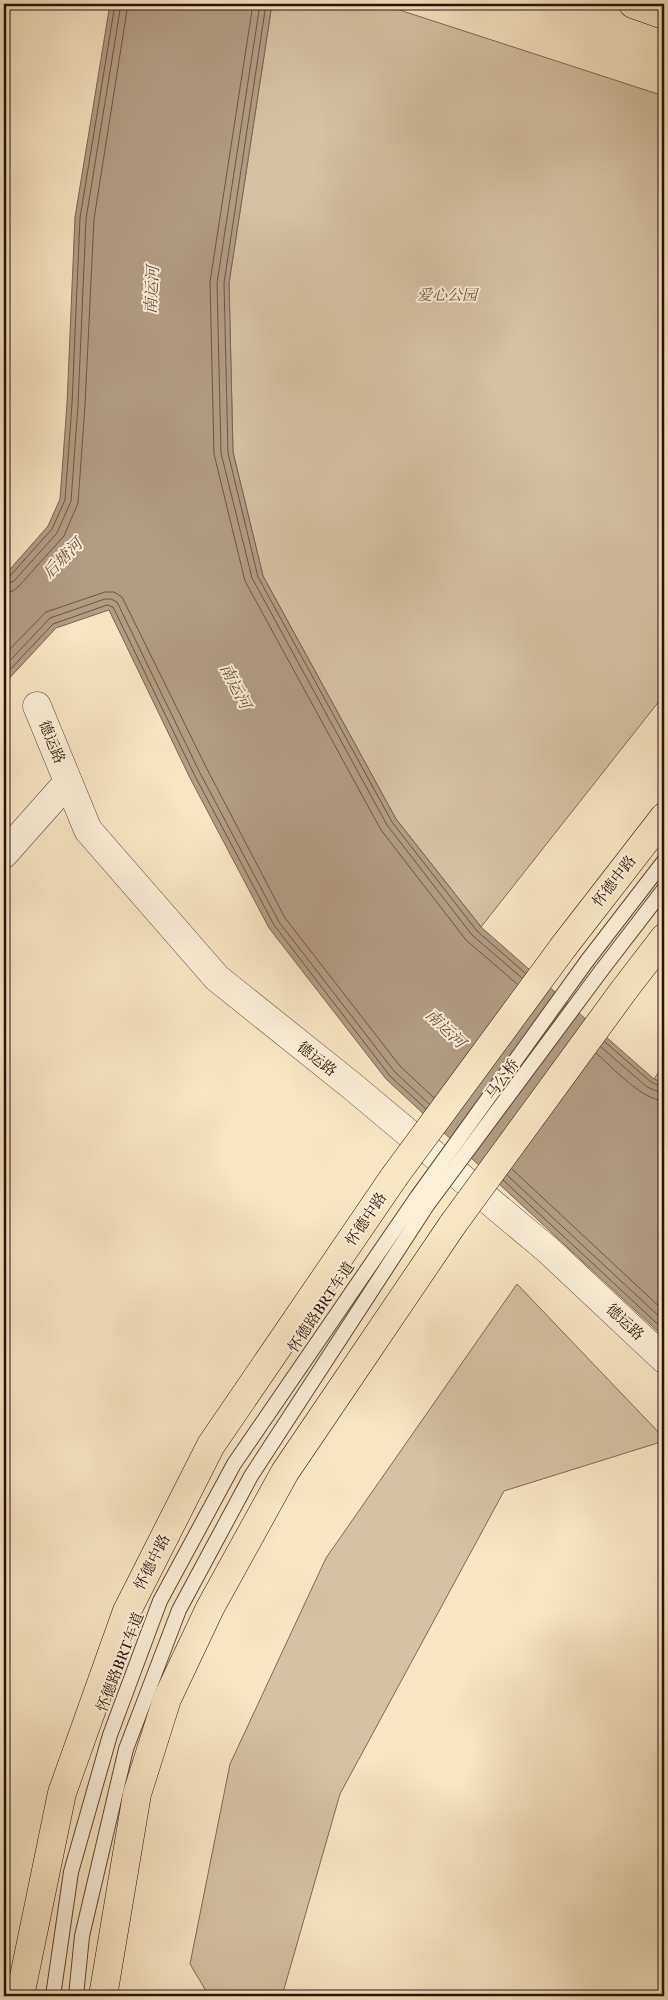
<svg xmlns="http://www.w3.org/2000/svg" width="668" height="2000" viewBox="0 0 668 2000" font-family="'IM FELL French Canon','Noto Serif SC',serif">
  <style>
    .green { fill: #d4c2a2; stroke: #7e6954 }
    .water { fill: #b19d82; stroke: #7b6550 }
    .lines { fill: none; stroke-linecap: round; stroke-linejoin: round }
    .shore { stroke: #6d5644; stroke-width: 1 }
    .service-casing { stroke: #5c4635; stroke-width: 16 }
    .minor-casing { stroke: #5c4635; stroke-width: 29 }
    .primary-casing { stroke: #291006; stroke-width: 29 }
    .service { stroke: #faefd7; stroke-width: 14 }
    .minor { stroke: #faefd7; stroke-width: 28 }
    .primary { stroke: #f7e6c2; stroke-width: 28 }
    .service-bridge-casing { stroke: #5c4635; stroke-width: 16; stroke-linecap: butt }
    .primary-bridge-casing { stroke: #291006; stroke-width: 29; stroke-linecap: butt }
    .service-bridge { stroke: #faefd7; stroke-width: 14 }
    .primary-bridge { stroke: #f7e6c2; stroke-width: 28 }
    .labels { text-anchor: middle; stroke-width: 4; stroke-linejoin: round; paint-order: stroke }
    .park-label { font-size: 15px; font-style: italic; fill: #654e3d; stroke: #faefd7 }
    .street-label { font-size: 15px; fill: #291006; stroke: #faefd7 }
    .water-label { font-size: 16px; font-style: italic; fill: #664f3e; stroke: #faefd7 }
  </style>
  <rect width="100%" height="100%" fill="#f7e6c2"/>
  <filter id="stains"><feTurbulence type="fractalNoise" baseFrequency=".004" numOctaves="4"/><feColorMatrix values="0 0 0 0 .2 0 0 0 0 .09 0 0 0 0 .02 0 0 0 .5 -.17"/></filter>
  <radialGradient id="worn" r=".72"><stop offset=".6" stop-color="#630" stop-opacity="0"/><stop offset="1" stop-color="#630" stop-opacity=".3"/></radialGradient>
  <g class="green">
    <polygon points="272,4 381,4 664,96 664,695 481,927 396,819 263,576 233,452 229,283"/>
    <polygon points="664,1064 664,1083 654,1079"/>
    <polygon points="517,1284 664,1438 664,1441 504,1491 340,1794 282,1996 209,1996 190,1964 230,1764 326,1558"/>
  </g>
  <polygon class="water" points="110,4 272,4 229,283 233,452 263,576 396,819 481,927 654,1079 664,1083 664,1337 386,1079 269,928 190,778 109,610 56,628 4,684 4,576 48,526 60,499 67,404 75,217"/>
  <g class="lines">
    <g class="shore">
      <polyline points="253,4 210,282 214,454 245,581 381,830 466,940 517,984"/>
      <polyline points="260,4 217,283 221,453 252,578 387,825 472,935 522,978"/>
      <polyline points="266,4 224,283 228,453 258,577 392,822 477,931 525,973"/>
      <polyline points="4,579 9,577 52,529 65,500 72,404 80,218 115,4"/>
      <polyline points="4,585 14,581 57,533 71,501 78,405 86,219 121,4"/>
      <polyline points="4,592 13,591 19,586 64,536 78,503 85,405 94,219 128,4"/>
      <polyline points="4,655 46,612 105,592 114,592 122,597 207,769 285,918 400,1066 434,1098"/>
      <polyline points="4,667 50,618 105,599 111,599 117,602 200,773 279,922 394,1071 429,1104"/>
      <polyline points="4,676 53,624 107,605 113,607 195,776 274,925 390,1076 426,1109"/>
      <polyline points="605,1042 651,1082 664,1088"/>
      <polyline points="601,1047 647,1087 664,1094"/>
      <path d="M596,1053C613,1068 642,1100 664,1101"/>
      <polyline points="512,1169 664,1311"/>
      <polyline points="507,1175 664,1321"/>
      <polyline points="503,1180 664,1330"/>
    </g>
    <g class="service-casing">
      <g id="service">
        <polyline points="587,961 664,861"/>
        <polyline points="601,971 664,889"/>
        <polyline points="53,1996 71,1872 110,1735 160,1601 234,1464 417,1197"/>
        <polyline points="76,1996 82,1936 126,1749 179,1610 251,1476 428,1204"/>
      </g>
    </g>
    <g class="minor-casing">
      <g id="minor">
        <polyline points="37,706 88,830 217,978 352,1086 548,1250 664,1359"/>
        <polyline points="4,854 68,782"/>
      </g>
    </g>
    <g class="primary-casing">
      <g id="primary">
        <polyline points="633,4 664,15"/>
        <polyline points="564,946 664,817"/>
        <polyline points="624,990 664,938"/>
        <polyline points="20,1996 62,1793 127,1611 211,1445 394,1177"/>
        <polyline points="103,1996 137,1794 167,1699 210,1608 285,1472 453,1224"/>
      </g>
    </g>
    <use href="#service" class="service"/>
    <use href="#minor" class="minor"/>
    <use href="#primary" class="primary"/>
    <g class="service-bridge-casing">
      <g id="service-bridge">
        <polyline points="417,1197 587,961"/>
        <polyline points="428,1204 601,971"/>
      </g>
    </g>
    <g class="primary-bridge-casing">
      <g id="primary-bridge">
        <polyline points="394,1177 564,946"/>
        <polyline points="453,1224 624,990"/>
      </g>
    </g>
    <use href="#service-bridge" class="service-bridge"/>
    <use href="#primary-bridge" class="primary-bridge"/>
  </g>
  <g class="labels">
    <g class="park-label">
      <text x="447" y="300">爱心公园</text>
    </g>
    <g class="street-label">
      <text transform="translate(52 742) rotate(68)" y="5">德运路</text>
      <text transform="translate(614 881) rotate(-52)" y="5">怀德中路</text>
      <text transform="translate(317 1059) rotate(39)" y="5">德运路</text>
      <text transform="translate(502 1079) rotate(-54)" y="5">马公桥</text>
      <text transform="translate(366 1219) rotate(-56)" y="5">怀德中路</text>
      <text transform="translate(321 1307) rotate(-56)" y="5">怀德路BRT车道</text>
      <text transform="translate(625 1322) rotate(43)" y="5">德运路</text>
      <text transform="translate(152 1562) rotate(-63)" y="5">怀德中路</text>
      <text transform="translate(120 1662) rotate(-69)" y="5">怀德路BRT车道</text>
    </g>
    <g class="water-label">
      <text transform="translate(151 290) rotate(-87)" y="6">南运河</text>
      <text transform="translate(62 558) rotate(-45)" y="6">后塘河</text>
      <text transform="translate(236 686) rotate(63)" y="6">南运河</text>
      <text transform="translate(446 1028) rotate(44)" y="6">南运河</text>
    </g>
  </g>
  <rect width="668" height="2000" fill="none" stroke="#f7e6c2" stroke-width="20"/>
  <rect x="5" y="5" width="658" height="1990" fill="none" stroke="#291006" stroke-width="2.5"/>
  <rect x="10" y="10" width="648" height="1980" fill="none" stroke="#291006"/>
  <rect width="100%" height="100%" filter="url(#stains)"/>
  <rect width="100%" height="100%" fill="url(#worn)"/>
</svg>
